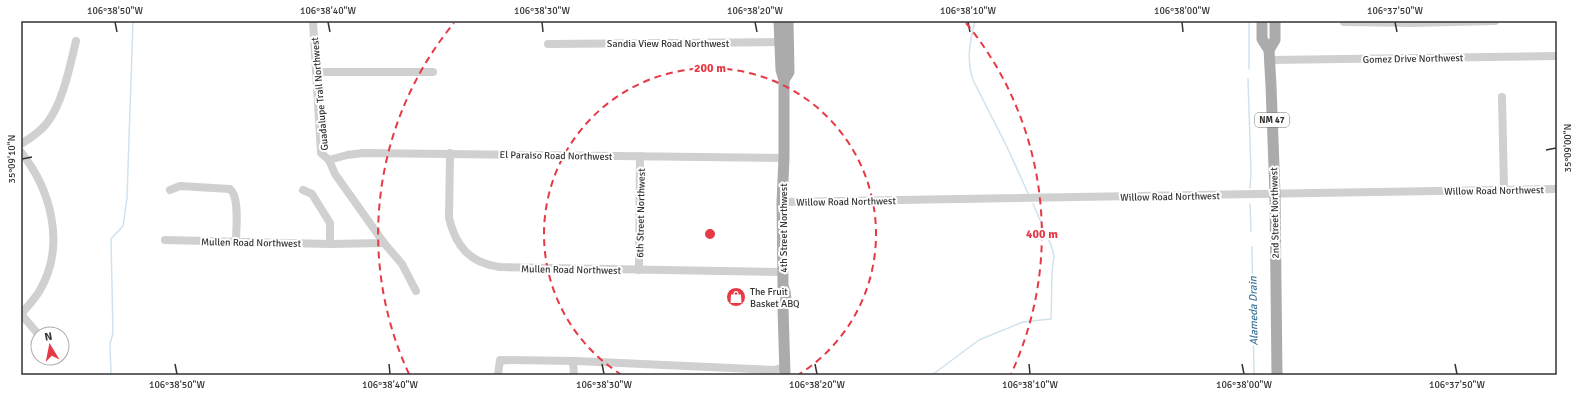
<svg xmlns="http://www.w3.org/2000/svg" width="1578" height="396" viewBox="0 0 1578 396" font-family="Signika,sans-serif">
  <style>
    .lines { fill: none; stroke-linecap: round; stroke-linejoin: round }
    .stream { stroke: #cfe2ee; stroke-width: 1.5 }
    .minor { stroke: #d0d0d0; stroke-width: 8 }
    .major { stroke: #ababab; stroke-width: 11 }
    .ticks { fill: none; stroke: #333; stroke-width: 1.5 }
    .ring { fill: none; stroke: #e63946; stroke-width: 2; stroke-dasharray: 7 5 }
    .labels { text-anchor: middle; stroke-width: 4; stroke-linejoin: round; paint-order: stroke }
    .shield { fill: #fff; stroke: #707070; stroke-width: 1 }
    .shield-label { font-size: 9px; font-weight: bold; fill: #333 }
    .street-label { font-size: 10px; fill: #333; stroke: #fff }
    .poi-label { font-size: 10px; fill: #333; stroke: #fff; text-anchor: start }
    .water-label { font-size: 11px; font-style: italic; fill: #3f7597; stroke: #fff }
    .centre { fill: #e63946; stroke: #fff; stroke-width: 2 }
    .ring-label { font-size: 12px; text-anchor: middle; font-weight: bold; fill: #e63946; stroke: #fff; stroke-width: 4; stroke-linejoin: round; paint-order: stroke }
    .neatline { fill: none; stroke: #333; stroke-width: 1.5 }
    .ticks-label { font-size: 10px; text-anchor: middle; fill: #333 }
  </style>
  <rect width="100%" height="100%" fill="#fff"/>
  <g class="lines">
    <g class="stream">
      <path d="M975,21C970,41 966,59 973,80L1007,147L1028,193"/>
      <polyline points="1249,69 1249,21"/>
      <polyline points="1248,79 1251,173 1250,188"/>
      <polyline points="1250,204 1251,231"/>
      <path d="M1252,247C1253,290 1253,332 1254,375"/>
      <polyline points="111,375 110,344 113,333 111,239 123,226 127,198 133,21"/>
      <polyline points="932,375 979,340 1023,322 1051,319 1052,273 1054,256 1051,245 1033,204"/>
    </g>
    <g class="minor">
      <polyline points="313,21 321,153 329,160 335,174 384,243 402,264 416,291"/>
      <polyline points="1344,22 1412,23 1495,21"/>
      <polyline points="548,44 784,42"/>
      <polyline points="1269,60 1557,56"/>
      <polyline points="317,72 433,72"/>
      <polyline points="1502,97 1504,190"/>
      <path d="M21,144C31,138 40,132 47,123C63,103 70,65 76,41"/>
      <path d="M21,152C51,190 66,245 40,290C35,299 28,306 21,314"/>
      <path d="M450,153L449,218C456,247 470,263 500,267L783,272"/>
      <polyline points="329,160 347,155 363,153 784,158"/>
      <path d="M170,190L180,186L230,189C240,197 236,229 236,241"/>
      <polyline points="303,190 312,194 330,223 330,244"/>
      <polyline points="782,202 1557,189"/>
      <polyline points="165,240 330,244 384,243"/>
      <polyline points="639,270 640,156"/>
      <polyline points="21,314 38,334"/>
      <polyline points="573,361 574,375"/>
      <polyline points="498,375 500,360 576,361 774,370 785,367"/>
    </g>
    <g class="major">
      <path d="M779,21L781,70L784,80V158L782,202L783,286C787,294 787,300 783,308L785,375"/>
      <polyline points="1262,21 1262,39 1269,50 1271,86 1275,194 1277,375"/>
      <polyline points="1269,50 1275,40 1275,21"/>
      <polyline points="784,80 789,72 788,21"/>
    </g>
  </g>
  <path class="ticks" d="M115,22L117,32M328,22L330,32M542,22L543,32M755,22L757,32M968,22L970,32M1182,22L1183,32M1395,22L1397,32M1546,150L1556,148M22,159L32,157M175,364L177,374M389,364L390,374M602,364L604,374M815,364L817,374M1029,364L1030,374M1242,364L1244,374M1455,364L1457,374"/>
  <g class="ring">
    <path d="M622 375A166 166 0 1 1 798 375"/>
    <path d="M409 374A332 332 0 0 1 454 23M966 23A332 332 0 0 1 1011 374"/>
  </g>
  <defs>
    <g id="shop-disc" transform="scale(1)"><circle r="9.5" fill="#e63946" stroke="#fff"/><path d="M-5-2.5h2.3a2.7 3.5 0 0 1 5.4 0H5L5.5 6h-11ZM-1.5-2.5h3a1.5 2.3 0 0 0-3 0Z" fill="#fff"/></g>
  </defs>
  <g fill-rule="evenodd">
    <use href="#shop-disc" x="736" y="297"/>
  </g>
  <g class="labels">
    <rect class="shield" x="1255" y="113" width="34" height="14" rx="3"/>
    <g class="shield-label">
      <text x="1272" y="123">NM 47</text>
    </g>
    <g class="street-label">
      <text x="668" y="47">Sandia View Road Northwest</text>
      <text transform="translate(1413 58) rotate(-1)" y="4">Gomez Drive Northwest</text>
      <text transform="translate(319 94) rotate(-95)" y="4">Guadalupe Trail Northwest</text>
      <text transform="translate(556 155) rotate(1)" y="4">El Paraiso Road Northwest</text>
      <text transform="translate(1494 190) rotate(-1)" y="4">Willow Road Northwest</text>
      <text transform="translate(1170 196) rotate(-1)" y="4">Willow Road Northwest</text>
      <text transform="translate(846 201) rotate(-1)" y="4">Willow Road Northwest</text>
      <text transform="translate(640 213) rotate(-89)" y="4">6th Street Northwest</text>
      <text transform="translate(1274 213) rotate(-91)" y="4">2nd Street Northwest</text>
      <text transform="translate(783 228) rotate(-90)" y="4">4th Street Northwest</text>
      <text transform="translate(251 242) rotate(1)" y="4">Mullen Road Northwest</text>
      <text transform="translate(571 269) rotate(1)" y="4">Mullen Road Northwest</text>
    </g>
    <g class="poi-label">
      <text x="750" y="295">The Fruit<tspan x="750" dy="12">Basket ABQ</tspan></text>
    </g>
    <g class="water-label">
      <text transform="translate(1253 311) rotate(-91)" y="4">Alameda Drain</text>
    </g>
  </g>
  <circle cx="710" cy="234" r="6" class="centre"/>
  <g class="ring-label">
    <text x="710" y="72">200 m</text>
    <text x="1042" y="238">400 m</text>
  </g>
  <rect width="1578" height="396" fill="none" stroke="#ffffff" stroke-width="44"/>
  <g transform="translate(50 346) rotate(350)"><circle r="19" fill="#ffffff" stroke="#adadad"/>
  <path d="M0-3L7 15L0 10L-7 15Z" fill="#e63946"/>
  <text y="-6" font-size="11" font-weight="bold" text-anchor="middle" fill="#333333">N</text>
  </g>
  <rect x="22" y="22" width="1534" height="352" class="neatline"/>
  <g class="ticks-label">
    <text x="115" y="14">106°38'50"W</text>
    <text x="328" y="14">106°38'40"W</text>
    <text x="542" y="14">106°38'30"W</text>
    <text x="755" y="14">106°38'20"W</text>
    <text x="968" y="14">106°38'10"W</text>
    <text x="1182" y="14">106°38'00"W</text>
    <text x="1395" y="14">106°37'50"W</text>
    <text transform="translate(1567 148) rotate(-90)" y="4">35°09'00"N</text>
    <text transform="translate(11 159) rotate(-90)" y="4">35°09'10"N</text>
    <text x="177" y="388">106°38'50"W</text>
    <text x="390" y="388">106°38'40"W</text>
    <text x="604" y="388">106°38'30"W</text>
    <text x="817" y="388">106°38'20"W</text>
    <text x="1030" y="388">106°38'10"W</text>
    <text x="1244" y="388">106°38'00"W</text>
    <text x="1457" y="388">106°37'50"W</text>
  </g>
</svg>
